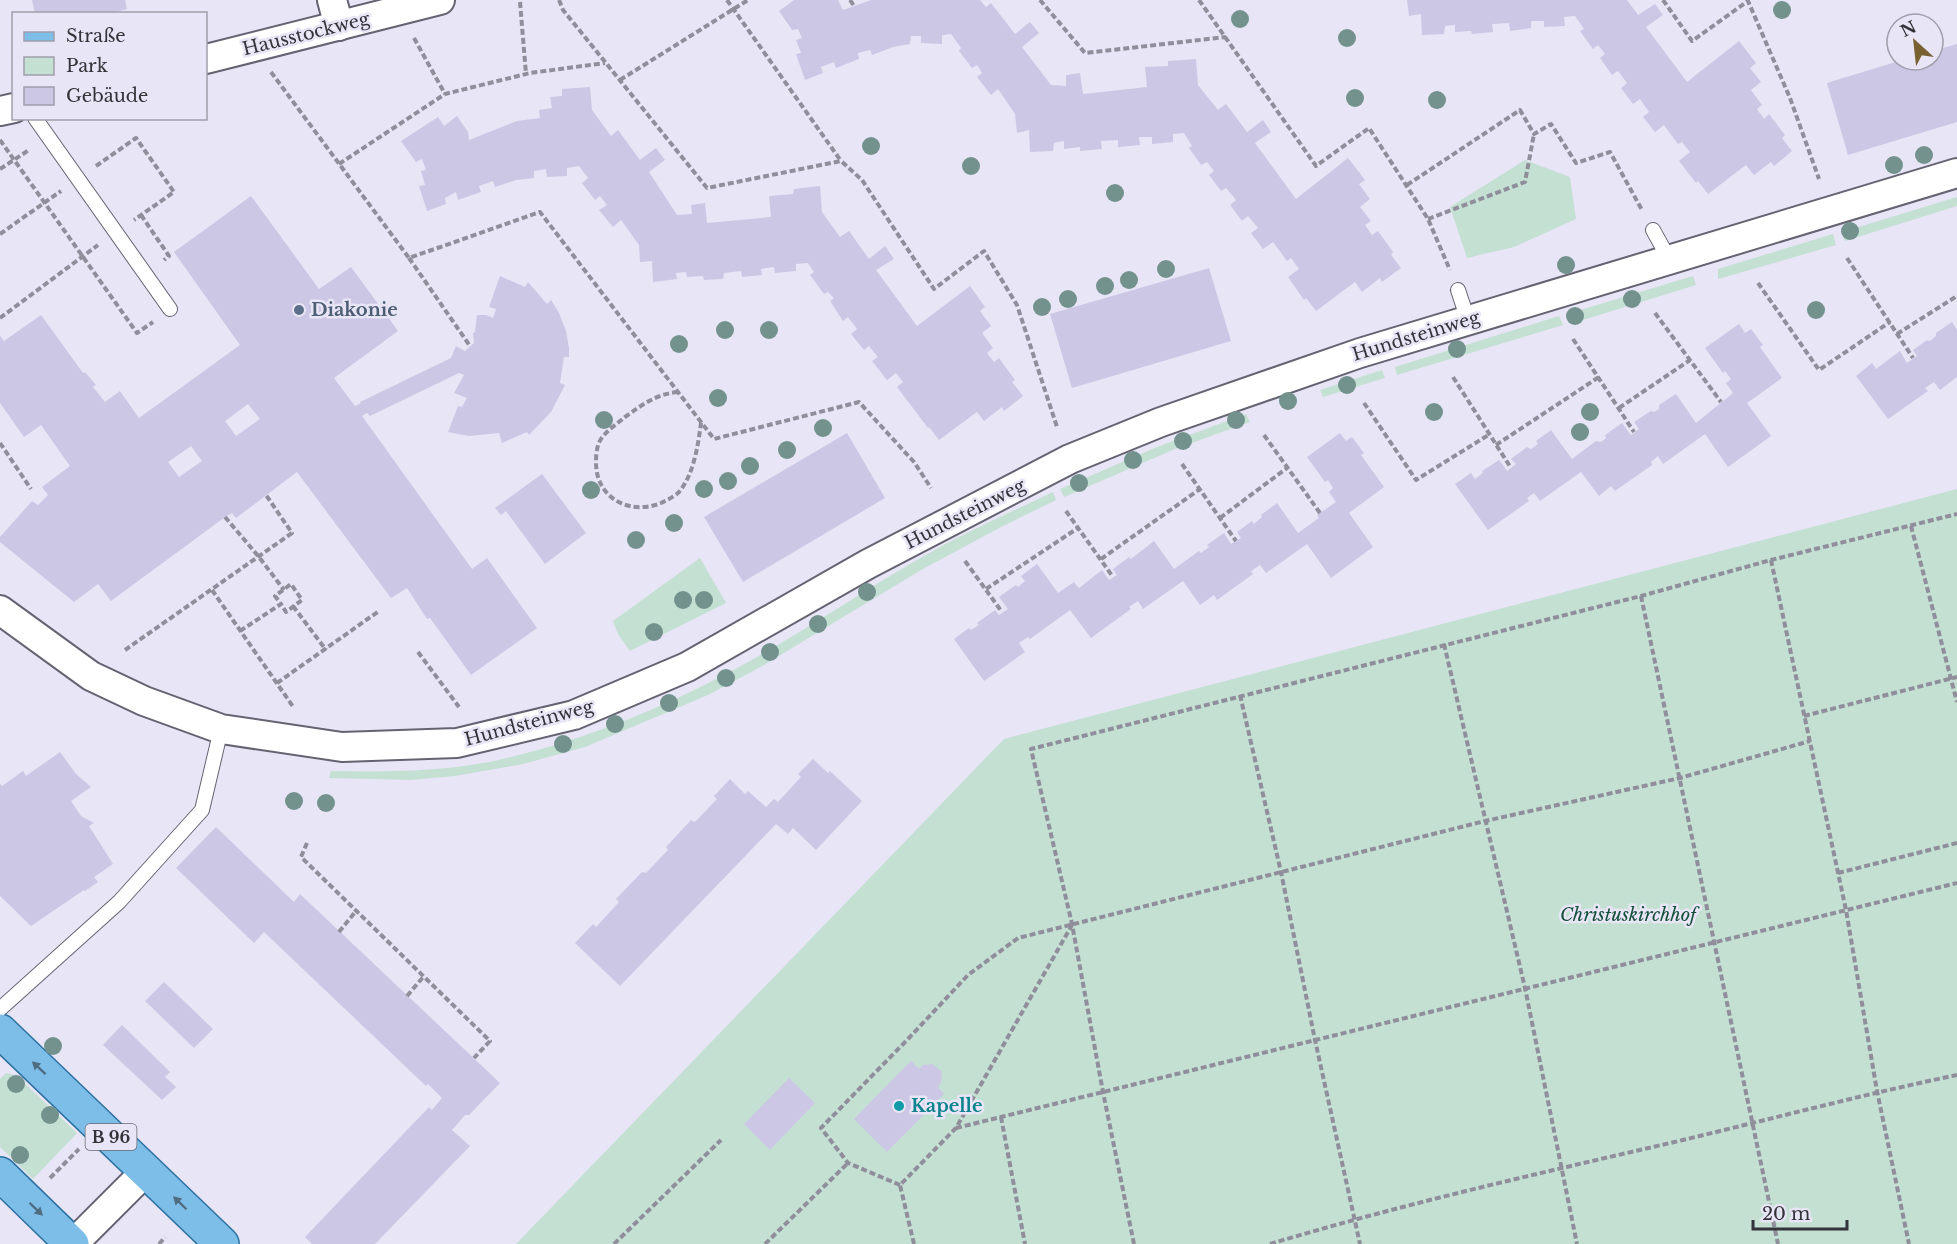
<svg xmlns="http://www.w3.org/2000/svg" width="1957" height="1244" viewBox="0 0 1957 1244" font-family="'Libre Baskerville',serif">
  <style>
    .green { fill: #c3e0d2 }
    .building { fill: #ccc7e5; fill-rule: evenodd }
    .lines { fill: none; stroke-linecap: round; stroke-linejoin: round }
    .lane-casing { stroke: #656272; stroke-width: 16 }
    .street-casing { stroke: #656272; stroke-width: 32 }
    .primary-casing { stroke: #2c71a1; stroke-width: 36 }
    .path { stroke: #908e9a; stroke-width: 4; stroke-dasharray: 6 3; stroke-linecap: butt }
    .lane { stroke: #fff; stroke-width: 14 }
    .street { stroke: #fff; stroke-width: 28 }
    .primary { stroke: #7dbee8; stroke-width: 33 }
    .tree { fill: #73928e }
    .oneway { fill: #516b80 }
    .service-dot { fill: #5c6f8a; stroke: #e8e5f6; stroke-width: 2 }
    .culture-dot { fill: #0f9aa8; stroke: #e8e5f6; stroke-width: 2 }
    .labels { text-anchor: middle; stroke-width: 5; stroke-linejoin: round; paint-order: stroke }
    .shield { fill: #e8e5f6; stroke: #6a6872; stroke-width: 1.5 }
    .shield-label { font-size: 16px; font-weight: bold; fill: #34333a }
    .street-label { font-size: 18px; fill: #34333a; stroke: #e8e5f6 }
    .service-label { font-size: 18px; font-weight: bold; fill: #4e5e75; stroke: #e8e5f6; text-anchor: start }
    .park-label { font-size: 18px; font-style: italic; fill: #144f39; stroke: #e8e5f6 }
    .culture-label { font-size: 18px; font-weight: bold; fill: #0d838f; stroke: #e8e5f6; text-anchor: start }
  </style>
  <rect width="100%" height="100%" fill="#e8e5f6"/>
  <g class="green">
    <polygon points="1525,160 1570,177 1576,219 1514,247 1467,258 1450,207"/>
    <polygon points="1957,197 1957,206 1845,241 1842,232"/>
    <polygon points="1833,234 1836,245 1718,279 1718,269"/>
    <polygon points="1693,276 1696,285 1570,324 1567,314"/>
    <polygon points="1559,316 1563,325 1397,375 1395,367"/>
    <polygon points="1382,370 1385,378 1323,397 1320,390"/>
    <polygon points="1246,414 1250,422 1175,449 1064,497 1060,489 1157,447"/>
    <polygon points="1957,489 1957,1244 516,1244 1004,739"/>
    <path d="M1053,492L1056,500L1003,526L921,570L764,665L708,695L585,747L523,764L455,776L411,780L329,778L331,771C388,772 447,772 503,759C584,740 666,707 739,667C802,633 861,592 922,557C964,533 1009,513 1053,492Z"/>
    <polygon points="700,558 726,603 630,651 618,634 613,621"/>
    <polygon points="6,1073 16,1075 77,1133 33,1179 0,1147 0,1079"/>
  </g>
  <g class="building">
    <polygon points="32,0 125,0 127,9 108,14 35,14"/>
    <polygon points="794,0 838,0 843,10 871,0 980,0 986,7 991,3 1015,34 1030,22 1039,33 1022,47 1051,85 1066,86 1066,75 1080,73 1083,94 1147,87 1145,67 1168,66 1168,61 1196,59 1198,85 1218,110 1226,104 1247,132 1263,120 1271,132 1255,143 1296,199 1348,158 1365,180 1359,184 1370,199 1360,207 1371,221 1365,225 1372,235 1378,231 1393,252 1391,255 1401,268 1382,282 1380,278 1362,292 1355,282 1316,311 1306,298 1304,300 1288,277 1299,269 1291,258 1287,261 1273,242 1263,249 1251,233 1258,228 1248,216 1242,221 1230,205 1236,200 1226,188 1221,191 1209,175 1214,171 1207,162 1201,165 1189,148 1192,146 1184,133 1173,134 1173,142 1152,144 1152,137 1139,137 1140,145 1118,147 1118,140 1101,141 1102,149 1080,151 1080,147 1064,149 1064,141 1054,143 1053,151 1030,152 1029,130 1017,133 1015,114 998,89 991,95 977,77 982,73 977,65 972,68 959,51 961,48 951,34 942,35 942,44 921,43 921,36 911,36 910,44 893,47 872,55 870,50 858,53 859,59 836,68 834,62 821,67 823,73 805,80 796,54 801,53 796,40 802,38 798,29 792,30 779,11"/>
    <polygon points="1407,0 1627,0 1638,15 1655,4 1663,15 1646,27 1687,82 1739,41 1756,63 1750,68 1761,82 1751,90 1762,105 1757,109 1764,119 1769,114 1785,135 1782,138 1792,151 1774,166 1771,162 1754,175 1746,165 1708,194 1698,181 1696,183 1679,161 1690,152 1682,142 1678,144 1664,125 1655,132 1643,117 1649,112 1640,99 1633,104 1621,88 1627,83 1618,71 1612,75 1600,58 1605,54 1598,45 1593,49 1580,31 1584,29 1575,16 1564,17 1565,26 1544,27 1544,21 1531,21 1531,28 1510,31 1509,23 1492,24 1493,32 1472,34 1471,31 1455,32 1455,25 1445,26 1444,34 1422,35 1421,14 1409,16"/>
    <polygon points="1957,44 1957,122 1848,155 1827,83 1902,60 1933,60 1933,51"/>
    <polygon points="590,87 592,110 611,136 618,130 640,160 656,148 665,160 649,172 677,215 692,214 691,205 705,203 707,223 771,217 769,196 793,194 794,189 820,186 822,212 840,237 849,231 869,259 885,246 894,259 876,270 917,326 970,286 985,307 980,311 991,326 982,333 993,348 987,353 994,362 999,358 1015,380 1012,382 1023,396 1004,411 1002,407 984,421 977,412 939,440 929,427 928,428 897,387 903,382 896,373 887,380 872,361 878,357 869,346 864,350 851,334 857,329 848,317 843,321 830,301 834,298 828,292 824,294 810,275 814,272 808,263 796,264 796,271 775,273 774,267 761,269 762,275 742,277 741,271 724,273 723,279 704,280 703,276 687,277 686,272 676,273 677,279 653,282 652,261 640,262 639,245 621,220 613,227 599,210 607,205 600,196 595,200 582,183 588,178 579,166 567,168 567,176 547,177 546,169 534,171 534,178 516,180 495,187 493,181 479,186 481,192 458,200 456,192 445,198 446,204 427,211 419,186 425,185 421,171 426,170 422,159 416,162 401,141 438,117 444,126 457,116 468,132 469,140 517,121 540,118 539,110 552,108 550,97 562,96 562,89"/>
    <path d="M251,196L319,289L351,267L398,331L334,378L355,406L361,403L360,402L451,358L456,346L465,351L474,343L473,333L475,332L477,315H486L493,318L496,309L489,307L500,276L525,287L528,282L547,304L551,300L559,313L566,331L569,348V357H564L560,383L565,385L551,412L529,435L527,432L502,443L499,433L469,436L448,432L458,406L462,407L467,398L454,393L464,375L459,373L370,416L367,413L362,416L472,569L487,558L537,628L471,675L430,618L427,619L407,588L391,598L297,472L236,518L232,513L225,517L111,601L98,584L74,602L0,542V537L32,501L38,505L48,495L42,487L70,466L41,425L24,437L0,403V336L4,341L41,315L83,373L85,372L96,385L93,387L105,402L120,391L139,418L240,345L174,252ZM248,404L260,419L236,436L225,421ZM191,446L202,461L179,477L168,462Z"/>
    <polygon points="1209,268 1231,341 1072,388 1050,314"/>
    <polygon points="1952,322 1957,330 1957,377 1940,390 1934,382 1925,388 1928,391 1888,419 1856,376 1872,363 1876,369 1900,351 1907,363 1917,356 1913,350 1927,340 1930,341 1936,336 1936,333"/>
    <polygon points="1739,324 1745,333 1751,329 1763,345 1760,347 1782,378 1747,403 1771,436 1728,467 1705,434 1663,464 1658,456 1651,462 1652,465 1615,491 1611,486 1599,496 1581,472 1540,501 1534,493 1527,498 1529,501 1488,530 1455,484 1471,473 1475,479 1483,473 1482,471 1499,460 1507,471 1516,464 1511,459 1527,447 1531,449 1538,444 1536,441 1551,430 1572,459 1596,441 1601,442 1606,438 1605,435 1622,423 1631,435 1639,429 1634,422 1651,411 1654,412 1659,409 1659,405 1676,394 1696,423 1733,393 1726,383 1731,379 1725,371 1723,373 1705,348"/>
    <polygon points="847,433 885,498 743,582 704,517"/>
    <polygon points="1340,433 1346,441 1352,437 1364,453 1361,455 1384,487 1349,513 1373,547 1331,578 1307,544 1266,573 1260,565 1251,571 1253,574 1217,600 1214,595 1200,605 1183,581 1143,609 1138,601 1129,607 1131,609 1091,638 1070,610 1030,639 1028,637 1019,643 1025,652 984,681 954,639 969,628 971,630 979,625 977,623 995,610 999,615 1008,609 999,597 1016,585 1018,587 1025,581 1021,576 1037,564 1058,593 1074,582 1079,588 1102,570 1109,580 1117,575 1113,569 1129,557 1131,559 1154,541 1174,569 1199,551 1201,553 1209,547 1207,545 1224,533 1231,544 1241,538 1237,532 1252,521 1254,524 1262,517 1261,515 1277,503 1298,533 1319,518 1317,515 1336,502 1329,492 1333,488 1328,480 1325,482 1307,457"/>
    <polygon points="542,474 586,533 545,564 506,511 501,515 495,508"/>
    <polygon points="60,752 76,774 91,787 71,801 81,816 94,823 89,826 113,864 94,877 98,882 85,891 84,890 31,926 0,896 0,784 2,786 23,771 26,776"/>
    <polygon points="813,759 828,773 830,771 862,801 816,850 793,828 788,834 776,824 620,986 575,943 593,924 596,927 619,902 616,899 642,872 646,873 668,850 666,847 691,820 695,822 717,799 714,796 730,779 745,794 748,791 766,807 774,799 778,802 801,777 798,774"/>
    <polygon points="216,827 294,902 300,894 500,1083 469,1115 465,1115 452,1130 470,1146 375,1244 312,1244 305,1237 429,1107 432,1110 442,1098 428,1084 426,1086 264,932 254,943 176,868"/>
    <polygon points="164,982 213,1029 194,1048 145,1001"/>
    <polygon points="122,1025 170,1072 165,1077 176,1087 162,1100 103,1045"/>
    <polygon points="911,1061 919,1069 923,1065 933,1064 942,1072 941,1083 938,1087 944,1094 887,1152 854,1119"/>
    <polygon points="789,1078 815,1103 770,1150 744,1124"/>
  </g>
  <g class="lines">
    <g class="lane-casing">
      <g id="lane">
        <polyline points="35,118 170,309"/>
        <polyline points="1653,230 1669,259"/>
        <polyline points="1458,290 1468,320"/>
        <polyline points="0,1009 119,902 202,810 221,729"/>
      </g>
    </g>
    <g class="street-casing">
      <g id="street">
        <polyline points="332,0 339,26"/>
        <polyline points="206,59 440,0"/>
        <polyline points="0,111 14,108"/>
        <polyline points="0,610 91,676 144,701 221,729 342,747 457,743 574,715 687,667 868,564 1070,459 1161,422 1360,353 1957,173"/>
        <polyline points="73,1244 146,1171"/>
      </g>
    </g>
    <g class="primary-casing">
      <g id="primary">
        <polyline points="0,1031 222,1244"/>
        <polyline points="0,1174 72,1244"/>
      </g>
    </g>
    <g class="path">
      <polyline points="559,0 563,10 707,188 841,161 862,180 934,289 984,251 1017,305 1057,427"/>
      <polyline points="727,0 841,161"/>
      <polyline points="850,0 854,6"/>
      <polyline points="1040,0 1085,53 1226,37"/>
      <polyline points="1199,0 1316,166 1369,128 1428,219 1450,270"/>
      <polyline points="1663,0 1692,41 1748,1 1790,98 1819,179"/>
      <polyline points="520,2 526,74"/>
      <polyline points="414,38 445,94"/>
      <polyline points="271,72 409,258 540,212 714,439 859,402 914,462 931,488"/>
      <polyline points="620,80 748,0"/>
      <polyline points="0,140 137,333 153,322"/>
      <polyline points="339,164 445,94 530,73 605,63"/>
      <polyline points="96,166 136,138 174,192 134,220"/>
      <polyline points="0,169 29,150"/>
      <polyline points="1407,185 1520,110 1534,134 1551,124 1576,163 1610,152 1642,210"/>
      <polyline points="141,215 169,256 164,260"/>
      <polyline points="1428,219 1525,182 1534,134"/>
      <polyline points="0,234 61,191"/>
      <polyline points="409,258 470,346"/>
      <polyline points="1847,258 1913,358"/>
      <polyline points="1758,283 1819,370 1890,322"/>
      <polyline points="1655,313 1721,402"/>
      <polyline points="0,318 98,245"/>
      <polyline points="1897,334 1957,296"/>
      <polyline points="1573,339 1634,432"/>
      <polyline points="1453,377 1511,468"/>
      <path d="M678,392C656,394 642,405 625,417C617,424 607,430 601,439C597,445 596,454 596,461C595,501 635,518 667,500C671,498 676,495 679,492C694,474 698,445 701,423"/>
      <polyline points="1364,403 1416,480 1490,434"/>
      <polyline points="1619,408 1690,360"/>
      <polyline points="1264,435 1320,513"/>
      <polyline points="0,443 31,489"/>
      <polyline points="1496,445 1599,377"/>
      <polyline points="1182,464 1236,541"/>
      <polyline points="1066,511 1113,577"/>
      <polyline points="225,517 259,557 284,590"/>
      <polyline points="1220,518 1287,468"/>
      <polyline points="1911,526 1957,702"/>
      <polyline points="1101,559 1200,489"/>
      <polyline points="1771,560 1846,910 1877,1091 1909,1244"/>
      <polyline points="965,561 1002,612"/>
      <polyline points="986,589 1078,528"/>
      <polyline points="212,590 294,708"/>
      <polyline points="1641,596 1778,1244"/>
      <polyline points="293,606 326,650"/>
      <polyline points="240,631 281,604 286,612 302,600 291,584 275,596 281,604"/>
      <polyline points="1444,644 1525,988 1577,1244"/>
      <polyline points="125,650 292,533 266,495"/>
      <polyline points="418,652 459,707"/>
      <polyline points="277,683 379,611"/>
      <polyline points="1240,695 1281,872 1315,1040 1360,1244"/>
      <polyline points="1804,716 1957,677"/>
      <polyline points="307,843 301,857 490,1041 474,1058"/>
      <polyline points="1838,873 1957,843"/>
      <polyline points="339,932 356,911"/>
      <polyline points="407,996 424,976"/>
      <polyline points="1001,1117 1025,1244"/>
      <polyline points="956,1128 1957,883"/>
      <polyline points="50,1178 79,1149"/>
      <polyline points="900,1185 848,1163 821,1128 908,1039 968,975 1018,938 1485,821 1680,778 1810,741"/>
      <polyline points="159,1244 165,1237"/>
      <polyline points="614,1244 721,1140"/>
      <polyline points="765,1244 848,1163"/>
      <polyline points="914,1244 900,1185 956,1128 1072,925"/>
      <polyline points="1134,1244 1103,1092 1072,924 1031,749 1641,596 1771,560 1957,514"/>
      <path d="M1270,1244C1406,1203 1545,1172 1683,1140C1775,1118 1865,1094 1957,1075"/>
    </g>
    <use href="#lane" class="lane"/>
    <use href="#street" class="street"/>
    <use href="#primary" class="primary"/>
  </g>
  <g class="tree">
    <circle cx="1782" cy="10" r="9"/>
    <circle cx="1240" cy="19" r="9"/>
    <circle cx="1347" cy="38" r="9"/>
    <circle cx="1355" cy="98" r="9"/>
    <circle cx="1437" cy="100" r="9"/>
    <circle cx="871" cy="146" r="9"/>
    <circle cx="1924" cy="155" r="9"/>
    <circle cx="1894" cy="165" r="9"/>
    <circle cx="971" cy="166" r="9"/>
    <circle cx="1115" cy="193" r="9"/>
    <circle cx="1850" cy="231" r="9"/>
    <circle cx="1566" cy="265" r="9"/>
    <circle cx="1166" cy="269" r="9"/>
    <circle cx="1129" cy="280" r="9"/>
    <circle cx="1105" cy="286" r="9"/>
    <circle cx="1068" cy="299" r="9"/>
    <circle cx="1632" cy="299" r="9"/>
    <circle cx="1042" cy="307" r="9"/>
    <circle cx="1816" cy="310" r="9"/>
    <circle cx="1575" cy="316" r="9"/>
    <circle cx="725" cy="330" r="9"/>
    <circle cx="769" cy="330" r="9"/>
    <circle cx="679" cy="344" r="9"/>
    <circle cx="1457" cy="349" r="9"/>
    <circle cx="1347" cy="385" r="9"/>
    <circle cx="718" cy="398" r="9"/>
    <circle cx="1288" cy="401" r="9"/>
    <circle cx="1434" cy="412" r="9"/>
    <circle cx="1590" cy="412" r="9"/>
    <circle cx="604" cy="420" r="9"/>
    <circle cx="1236" cy="420" r="9"/>
    <circle cx="823" cy="428" r="9"/>
    <circle cx="1580" cy="432" r="9"/>
    <circle cx="1183" cy="441" r="9"/>
    <circle cx="787" cy="450" r="9"/>
    <circle cx="1133" cy="460" r="9"/>
    <circle cx="750" cy="466" r="9"/>
    <circle cx="728" cy="481" r="9"/>
    <circle cx="1079" cy="483" r="9"/>
    <circle cx="704" cy="489" r="9"/>
    <circle cx="591" cy="490" r="9"/>
    <circle cx="674" cy="523" r="9"/>
    <circle cx="636" cy="540" r="9"/>
    <circle cx="867" cy="592" r="9"/>
    <circle cx="683" cy="600" r="9"/>
    <circle cx="704" cy="600" r="9"/>
    <circle cx="818" cy="624" r="9"/>
    <circle cx="654" cy="632" r="9"/>
    <circle cx="770" cy="652" r="9"/>
    <circle cx="726" cy="678" r="9"/>
    <circle cx="669" cy="703" r="9"/>
    <circle cx="615" cy="724" r="9"/>
    <circle cx="563" cy="744" r="9"/>
    <circle cx="294" cy="801" r="9"/>
    <circle cx="326" cy="803" r="9"/>
    <circle cx="53" cy="1046" r="9"/>
    <circle cx="16" cy="1084" r="9"/>
    <circle cx="50" cy="1115" r="9"/>
    <circle cx="20" cy="1155" r="9"/>
  </g>
  <defs><path id="oneway-solid" d="M-6-.8H1V-3.2L6.5 0L1 3.2V.8H-6Z" transform="scale(1.5)"/></defs>
  <g class="oneway">
    <use href="#oneway-solid" transform="translate(39 1068) rotate(-137)"/>
    <use href="#oneway-solid" transform="translate(180 1203) rotate(-136)"/>
    <use href="#oneway-solid" transform="translate(36 1209) rotate(44)"/>
  </g>
  <circle class="service-dot" cx="299" cy="310" r="6"/>
  <circle class="culture-dot" cx="899" cy="1106" r="6"/>
  <g class="labels">
    <rect class="shield" x="85.5" y="1124" width="51" height="26" rx="4.5"/>
    <g class="shield-label">
      <text x="111" y="1143">B 96</text>
    </g>
    <g class="street-label">
      <text transform="translate(306 34) rotate(-14)" y="6">Hausstockweg</text>
      <text transform="translate(1416 336) rotate(-17)" y="6">Hundsteinweg</text>
      <text transform="translate(965 514) rotate(-27)" y="6">Hundsteinweg</text>
      <text transform="translate(529 723) rotate(-15)" y="6">Hundsteinweg</text>
    </g>
    <g class="service-label">
      <text x="311" y="316">Diakonie</text>
    </g>
    <g class="park-label">
      <text x="1628" y="921">Christuskirchhof</text>
    </g>
    <g class="culture-label">
      <text x="911" y="1112">Kapelle</text>
    </g>
  </g>
  <rect x="12" y="12" width="195" height="108" fill="#e8e5f6" stroke="#a09eab" stroke-width="1.5"/>
  <rect x="24" y="32" width="30" height="9" fill="#7dbee8" stroke="#a09eab" stroke-width="1.5"/>
  <text x="66" y="42" font-size="18" fill="#34333a">Straße</text>
  <rect x="24" y="57" width="30" height="18" fill="#c3e0d2" stroke="#a09eab" stroke-width="1.5"/>
  <text x="66" y="72" font-size="18" fill="#34333a">Park</text>
  <rect x="24" y="87" width="30" height="18" fill="#ccc7e5" stroke="#a09eab" stroke-width="1.5"/>
  <text x="66" y="102" font-size="18" fill="#34333a">Gebäude</text>
  <g transform="translate(1915 42) rotate(333)"><circle r="28" fill="#e8e5f6" stroke="#a09eab" stroke-width="1.5"/>
  <path d="M0-4.5L10 22L0 15L-10 22Z" fill="#796031"/>
  <text y="-9" font-size="16" font-weight="bold" text-anchor="middle" fill="#34333a">N</text>
  </g>
  <path d="M1753 1220v9h94v-9" fill="none" stroke="#34333a" stroke-width="3"/>
  <text x="1762" y="1220" font-size="18" fill="#34333a" stroke="#e8e5f6" stroke-width="4.5" paint-order="stroke">20 m</text>
</svg>
